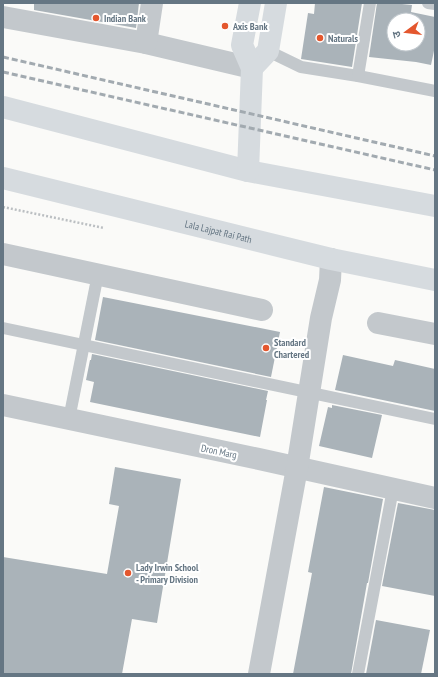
<svg xmlns="http://www.w3.org/2000/svg" width="438" height="677" viewBox="0 0 438 677" font-family="'PT Sans Narrow','Noto Sans Devanagari',sans-serif">
  <style>
    .building { fill: #aab3b9; fill-rule: evenodd }
    .lines { fill: none; stroke-linecap: round; stroke-linejoin: round }
    .path { stroke: #bbbfc2; stroke-width: 2.5; stroke-dasharray: 2 2; stroke-linecap: butt }
    .lane { stroke: #c3c8cc; stroke-width: 12 }
    .street { stroke: #c3c8cc; stroke-width: 22 }
    .secondary { stroke: #d6dbdf; stroke-width: 22 }
    .rail { stroke: #a2aab0; stroke-width: 3; stroke-dasharray: 6 3; stroke-linecap: butt }
    .poi-dot { fill: #e4572e; stroke: #fff; stroke-width: 1.5 }
    .labels { text-anchor: middle; stroke-width: 4; stroke-linejoin: round; paint-order: stroke }
    .poi-label { font-size: 10px; font-weight: bold; fill: #657683; stroke: #fff; text-anchor: start }
    .street-label { font-size: 10px; fill: #657683; stroke: #fff }
  </style>
  <rect width="100%" height="100%" fill="#fafaf8"/>
  <g class="building">
    <polygon points="34,3 139,3 136,28 34,10"/>
    <polygon points="315,3 362,3 352,67 301,59 308,13 314,14"/>
    <path d="M377,3H392L412,5L411,12L435,17V46L431,65L416,62L369,57ZM394,20H418V44H394Z"/>
    <polygon points="103,297 280,332 271,377 95,340"/>
    <polygon points="92,354 268,391 266,400 267,400 260,437 90,402 94,382 86,380 90,360 91,360"/>
    <polygon points="343,355 393,366 395,360 435,369 435,411 335,390"/>
    <polygon points="332,405 382,415 372,458 319,446 328,407 332,408"/>
    <polygon points="115,467 181,479 157,623 132,619 122,674 3,674 3,557 107,574 119,506 109,504"/>
    <polygon points="324,487 383,499 368,583 367,583 351,674 293,674 312,573 308,572"/>
    <polygon points="398,503 435,510 435,596 382,586"/>
    <polygon points="376,620 430,630 421,674 366,674"/>
  </g>
  <g class="lines">
    <polyline class="path" points="3,207 104,228"/>
    <g class="lane">
      <polyline points="428,3 435,4"/>
      <polyline points="268,51 301,67 358,76 435,91"/>
      <polyline points="358,76 370,3"/>
      <polyline points="3,328 435,419"/>
      <polyline points="69,419 98,274"/>
      <polyline points="358,674 393,489"/>
    </g>
    <g class="street">
      <polyline points="3,17 146,43 252,68"/>
      <polyline points="146,43 152,3"/>
      <polyline points="3,254 262,310"/>
      <polyline points="378,323 435,334"/>
      <polyline points="3,405 259,459 435,498"/>
      <polyline points="259,674 297,468 321,318 330,280 331,259"/>
    </g>
    <g class="secondary">
      <polyline points="252,68 268,51 276,3"/>
      <polyline points="3,107 248,171 435,206"/>
      <polyline points="248,171 252,68 242,45 250,3"/>
      <path id="s1" d="M3,178L331,259L435,280"/>
    </g>
    <g class="rail">
      <polyline points="3,57 435,156"/>
      <polyline points="3,72 435,170"/>
    </g>
  </g>
  <g class="poi-dot">
    <circle cx="96" cy="18" r="4"/>
    <circle cx="225" cy="26" r="4"/>
    <circle cx="320" cy="38" r="4"/>
    <circle cx="266" cy="348" r="4"/>
    <circle cx="128" cy="573" r="4"/>
  </g>
  <g class="labels">
    <g class="poi-label">
      <text x="104" y="22">Indian Bank</text>
      <text x="233" y="30">Axis Bank</text>
      <text x="328" y="42">Naturals</text>
      <text x="274" y="346">Standard<tspan x="274" dy="12">Chartered</tspan></text>
      <text x="136" y="571">Lady Irwin School<tspan x="136" dy="12">- Primary Division</tspan></text>
    </g>
    <g class="street-label">
      <text dy="4" stroke="none"><textPath href="#s1" startOffset="222">Lala Lajpat Rai Path</textPath></text>
      <text transform="translate(219 451) rotate(12)" y="4">Dron Marg</text>
    </g>
  </g>
  <rect width="438" height="677" fill="none" stroke="#657683" stroke-width="8"/>
  <g transform="translate(406 32) rotate(255)"><circle r="19" fill="#ffffff" stroke="#c1c8cd"/>
  <path d="M0-3L7 15L0 10L-7 15Z" fill="#e4572e"/>
  <text y="-6" font-size="11" font-weight="bold" text-anchor="middle" fill="#657683">उ</text>
  </g>
</svg>
